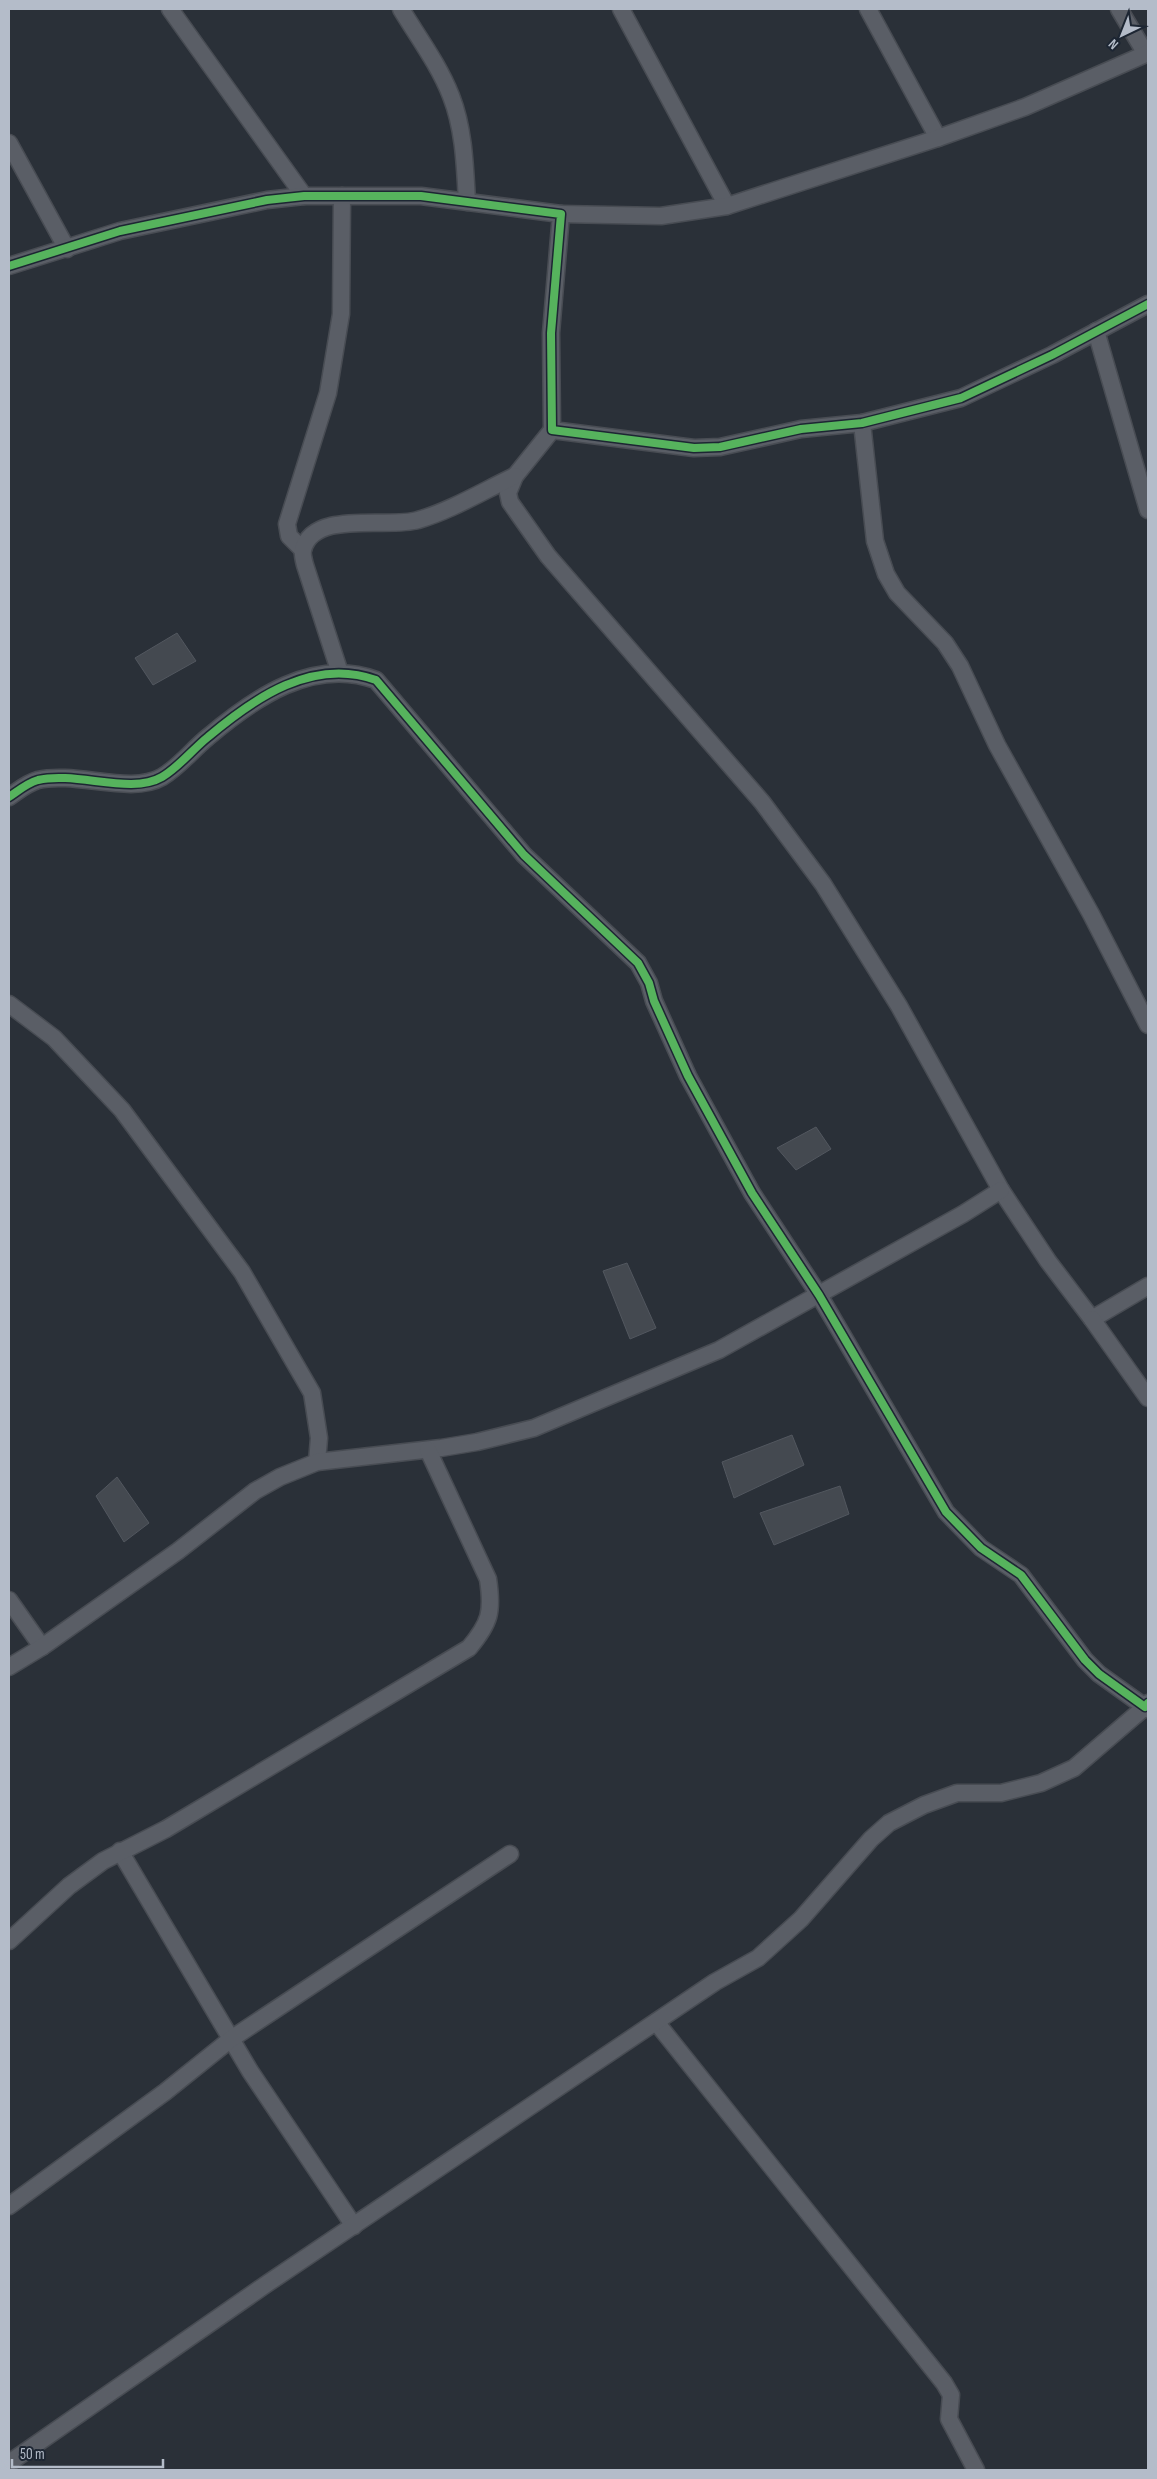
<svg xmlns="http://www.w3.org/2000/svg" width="1157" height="2479" viewBox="0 0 1157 2479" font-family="'Sofia Sans Condensed',sans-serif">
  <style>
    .building { fill: #444950; stroke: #52575f }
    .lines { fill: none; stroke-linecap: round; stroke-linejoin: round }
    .street-casing { stroke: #484c53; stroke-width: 19 }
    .street { stroke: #5a5e66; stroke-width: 16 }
    .cycleway-casing { stroke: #1d2633; stroke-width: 11 }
    .cycleway { stroke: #56b35d; stroke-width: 8 }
  </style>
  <rect width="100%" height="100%" fill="#2a3038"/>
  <g class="building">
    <polygon points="177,633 196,661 153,685 135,658"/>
    <polygon points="816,1127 831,1149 796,1170 777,1148"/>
    <polygon points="627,1263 656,1328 630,1339 603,1271"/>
    <polygon points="792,1435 804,1465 734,1498 722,1462"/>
    <polygon points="117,1477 149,1523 124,1542 96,1496"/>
    <polygon points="840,1486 849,1514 774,1545 760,1513"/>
  </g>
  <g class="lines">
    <g class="street-casing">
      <g id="street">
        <polyline points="170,9 304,196"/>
        <path d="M401,9C418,37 439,65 451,96C464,129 465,166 467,202"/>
        <polyline points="621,9 727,206"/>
        <polyline points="868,9 938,138"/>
        <polyline points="1119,9 1146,54"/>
        <polyline points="9,143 67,249"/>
        <polyline points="561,214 661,216 727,206 938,138 1025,107 1148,53"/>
        <polyline points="9,266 120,231 267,200 304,196 421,196 561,214 551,333 552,430 694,448 720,447 801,429 862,423 961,398 1052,355 1148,304"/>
        <polyline points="1096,331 1148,510"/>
        <polyline points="862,423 875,541 886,574 897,593 945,643 960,666 997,745 1091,914 1148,1025"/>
        <polyline points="552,430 515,476 508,493 510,502 548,556 762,802 823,884 899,1006 1001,1190 1048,1261 1092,1319 1148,1286"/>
        <polyline points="303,550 289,536 287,524 328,393 341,314 342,196"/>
        <path d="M340,673L305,565C304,561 302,554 303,550C313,509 389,529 418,520C450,511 485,490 515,476"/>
        <path d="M9,797C18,791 27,783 38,780C76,771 131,795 162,777C179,767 193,749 208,737C254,698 313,657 376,680L524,855L638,963L649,983L654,1001L688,1076L752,1193L819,1295L946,1512L981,1548L1021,1575L1085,1660L1099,1674L1145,1707L1148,1703"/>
        <polyline points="9,1004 54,1038 122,1110 242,1272 312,1393 319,1438 317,1462"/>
        <polyline points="1092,1319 1148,1398"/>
        <polyline points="9,1600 42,1647"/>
        <polyline points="9,1667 42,1647 178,1551 255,1491 280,1477 317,1462 441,1448 477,1442 534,1428 719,1350 963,1214 1001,1190"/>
        <polyline points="120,1851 250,2071 354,2226"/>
        <path d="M9,1941L69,1886L103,1861L166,1829L469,1648C490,1623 493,1612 488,1579L428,1450"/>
        <polyline points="656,2022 944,2383 951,2395 949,2419 976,2470"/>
        <polyline points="9,2206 165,2092 231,2039 510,1854"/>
        <polyline points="9,2463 268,2283 715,1982 758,1958 801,1919 871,1839 889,1823 924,1805 957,1793 1001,1793 1041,1783 1074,1768 1145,1707 1148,1709"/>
      </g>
    </g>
    <use href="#street" class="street"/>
    <g class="cycleway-casing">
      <g id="cycleway">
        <polyline points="9,266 120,231 267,200 304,196 421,196 561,214 551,333 552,430 694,448 720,447 801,429 862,423 961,398 1052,355 1148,304"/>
        <path d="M9,797C18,791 27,783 38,780C76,771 131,795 162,777C179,767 193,749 208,737C254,698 313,657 376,680L524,855L638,963L649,983L654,1001L688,1076L752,1193L819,1295L946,1512L981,1548L1021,1575L1085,1660L1099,1674L1145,1707L1148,1703"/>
      </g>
    </g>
    <use href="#cycleway" class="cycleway"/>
  </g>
  <rect width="1157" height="2479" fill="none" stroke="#b4bcc9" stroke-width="20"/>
  <g transform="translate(1122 35) rotate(223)" stroke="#1d2633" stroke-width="4" paint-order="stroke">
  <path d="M0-4L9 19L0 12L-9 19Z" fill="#b4bcc9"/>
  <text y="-8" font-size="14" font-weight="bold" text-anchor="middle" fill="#b4bcc9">N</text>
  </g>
  <path d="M12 2459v8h151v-8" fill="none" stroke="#b4bcc9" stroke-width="2.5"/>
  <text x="20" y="2459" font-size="15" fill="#b4bcc9" stroke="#1d2633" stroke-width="4" paint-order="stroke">50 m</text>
</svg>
